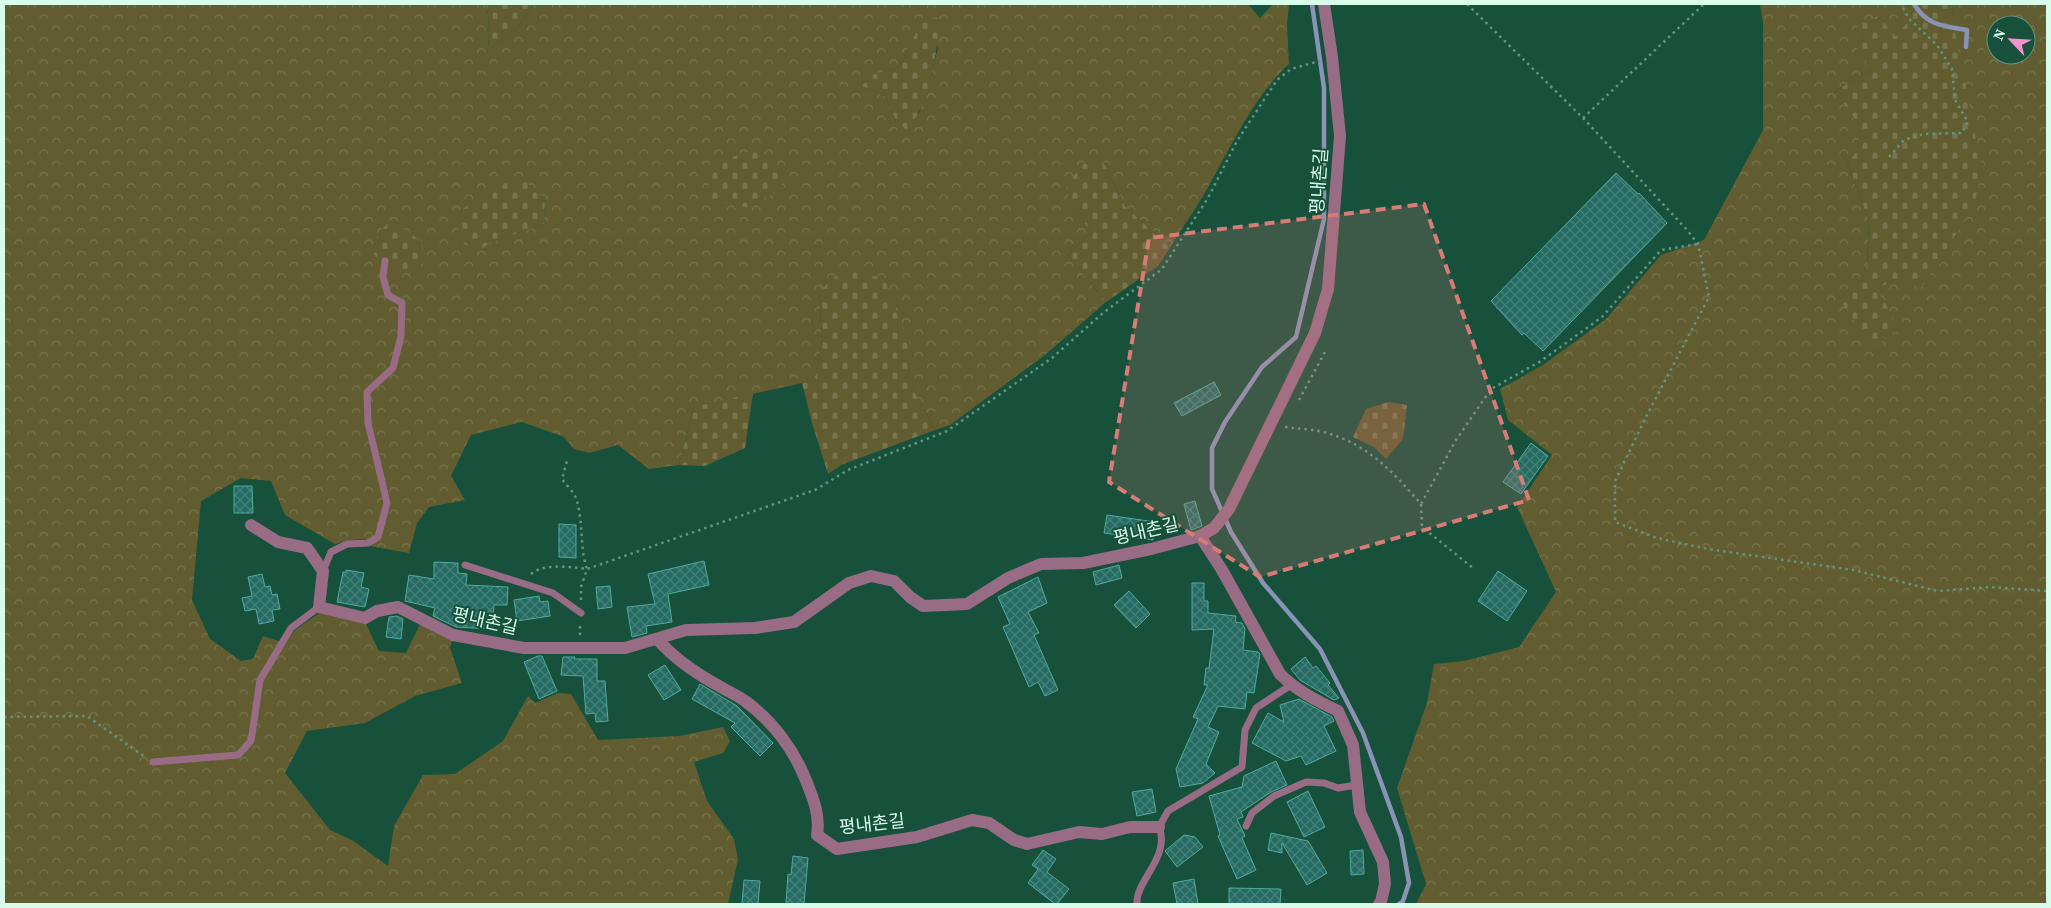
<svg xmlns="http://www.w3.org/2000/svg" width="2051" height="908" viewBox="0 0 2051 908" font-family="'Source Serif 4','Noto Sans KR',serif">
  <style>
    .forest { fill: url(#forest-crowns); fill-rule: evenodd }
    .cemetery { fill: url(#cemetery-stones) }
    .lines { fill: none; stroke-linecap: round; stroke-linejoin: round }
    .stream { stroke: #8993b5; stroke-width: 4.5 }
    .building { fill: url(#building-cross-hatch); stroke: #51aa9e }
    .path { stroke: #639480; stroke-width: 2.5; stroke-dasharray: 2.5 4; stroke-linecap: butt }
    .service { stroke: #986c85; stroke-width: 7 }
    .minor { stroke: #986c85; stroke-width: 12 }
    .marked { fill: #d77d76; fill-opacity: 0.2; stroke: #d77d76; stroke-width: 4; stroke-dasharray: 10 6; stroke-linejoin: round }
    .labels { text-anchor: middle; stroke-width: 4; stroke-linejoin: round; paint-order: stroke }
    .street-label { font-size: 18px; fill: #d9fdeb; stroke: #17503b }
  </style>
  <defs>
    <pattern id="forest-crowns" width="20" height="18" patternUnits="userSpaceOnUse" patternTransform="scale(1.25)"><rect width="20" height="18" fill="#615d30"/><path d="M2 6a3 3 0 1 1 6 0M12 15a3 3 0 1 1 6 0" fill="none" stroke="#77754e"/></pattern>
    <pattern id="cemetery-stones" width="16" height="16" patternUnits="userSpaceOnUse" patternTransform="scale(1.25)"><rect width="16" height="16" fill="#615d30"/><path d="M2 7V4a2 2 0 0 1 4 0v3zM10 15v-3a2 2 0 0 1 4 0v3z" fill="#77754e"/></pattern>
    <pattern id="building-cross-hatch" width="8" height="8" patternUnits="userSpaceOnUse" patternTransform="scale(1.25)"><rect width="8" height="8" fill="#256b62"/><path d="M0 0l8 8M0 8l8-8" fill="none" stroke="#448179"/></pattern>
  </defs>
  <rect width="100%" height="100%" fill="#17503b"/>
  <g class="forest">
    <path d="M4,4H486L489,20L488,50L515,31L534,4H1248L1260,18L1273,4H1289L1287,24L1289,64C1254,96 1230,148 1207,189C1196,209 1182,228 1170,248L1125,206L1105,165L1071,204L1091,232L1068,255L1106,302L1045,355L950,425L935,430L907,378L913,353L819,291L822,340L815,383H802L694,407L679,465L649,469L618,445L589,453L574,449L564,437L522,422L471,435L451,476L465,500L429,507L417,523L409,553L369,546L366,539L350,540L335,544L285,515L271,481L241,478L201,501L192,600L210,639L241,661L253,659L263,636L285,643L295,630L321,612L366,624L379,651L406,653L421,622L453,638L450,648L462,683L415,696L365,723L307,731L285,773L330,830L352,840L388,866L394,826L423,775L455,774L503,741L528,696L535,703L558,693L571,694L598,740L679,736L723,727L730,741L723,753L694,762L707,801L734,839L738,860L728,904H4ZM924,18L938,48L930,79L919,114L896,121L885,96L862,86L871,75L898,68ZM545,198L544,224L491,242Z"/>
    <path d="M1760,4H1907L1913,16L1873,69L1835,91L1860,126L1858,150L1847,162L1869,221L1867,266L1862,280L1839,299L1877,289L1897,279L1952,18L1953,4H2047V904H1416L1426,884L1397,788L1427,703L1434,664L1464,661L1519,647L1556,592L1517,507L1552,455L1508,420L1500,389L1543,365L1606,319L1661,255L1704,240L1763,130V23ZM1996,25H2026V55H1996Z"/>
  </g>
  <g class="cemetery">
    <polygon points="486,4 534,4 515,31 488,50 489,20"/>
    <polygon points="1907,4 1953,4 1952,18 1982,169 1974,206 1921,288 1897,279 1877,289 1900,330 1872,348 1839,298 1862,280 1867,266 1869,221 1847,162 1858,150 1860,126 1835,91 1873,69 1857,49 1858,25 1878,16 1896,37 1913,16"/>
    <path d="M924,17L939,18C938,46 932,89 918,114C915,120 910,125 907,130L896,121L885,96L862,86L871,75L898,68Z"/>
    <polygon points="755,150 779,167 783,189 746,207 711,200 708,178 728,158"/>
    <polygon points="1081,164 1105,165 1125,206 1170,248 1158,266 1106,302 1068,255 1091,232 1071,204 1066,189"/>
    <polygon points="522,179 545,198 544,224 491,242 478,252 459,241 458,212 493,189"/>
    <polygon points="391,221 423,242 423,263 407,272 385,268 374,254 378,232"/>
    <polygon points="844,270 884,278 913,353 907,378 935,430 841,465 828,474 812,423 802,383 815,382 822,340 819,291"/>
    <polygon points="753,393 745,448 705,466 679,465 694,407"/>
    <polygon points="1388,402 1407,405 1403,439 1386,459 1374,447 1353,437 1366,409"/>
  </g>
  <g class="lines">
    <g class="stream">
      <polyline points="1312,4 1324,88 1324,219 1296,337 1262,367 1225,422 1212,448 1212,489 1231,532 1263,583 1320,649 1363,733 1401,837 1409,883 1403,901 1399,904"/>
      <path d="M1914,4C1927,26 1944,26 1967,30L1966,47"/>
    </g>
  </g>
  <g class="building">
    <polygon points="1616,173 1638,194 1639,193 1667,223 1543,351 1524,333 1522,335 1491,301"/>
    <polygon points="1214,382 1221,395 1182,416 1174,403"/>
    <polygon points="1531,443 1548,456 1521,494 1503,482"/>
    <polygon points="234,486 252,486 253,513 234,513"/>
    <polygon points="1195,501 1202,526 1191,530 1184,504"/>
    <polygon points="1107,515 1155,522 1153,540 1104,533"/>
    <polygon points="559,524 576,525 576,558 559,557"/>
    <polygon points="704,561 709,585 668,594 672,622 646,626 647,633 632,637 627,607 655,604 648,574"/>
    <polygon points="434,562 458,563 458,573 467,574 466,585 508,587 507,605 494,605 492,629 456,627 433,616 435,608 405,601 409,575 434,579"/>
    <polygon points="1119,565 1122,578 1096,585 1093,572"/>
    <polygon points="346,570 364,573 361,587 369,589 365,607 337,602 343,572 346,572"/>
    <polygon points="1498,571 1527,591 1507,621 1478,601"/>
    <polygon points="262,574 265,587 270,586 272,595 277,594 280,609 272,610 274,621 259,624 256,609 245,611 242,598 252,596 248,577"/>
    <polygon points="1038,577 1047,603 1028,612 1039,633 1034,635 1058,690 1045,696 1038,682 1029,687 1003,627 1010,624 998,597"/>
    <polygon points="1192,583 1204,583 1204,601 1208,601 1208,613 1236,616 1235,622 1242,623 1245,629 1243,650 1258,652 1260,654 1254,693 1247,692 1245,709 1218,706 1208,727 1219,732 1206,764 1215,773 1203,783 1180,787 1176,769 1198,719 1193,717 1208,685 1204,685 1206,668 1209,668 1214,629 1192,630"/>
    <polygon points="610,586 612,607 598,609 596,587"/>
    <polygon points="1129,591 1150,614 1136,628 1114,605"/>
    <polygon points="539,596 540,602 548,601 550,616 517,621 514,600"/>
    <polygon points="397,616 403,619 401,639 386,637 389,617"/>
    <polygon points="538,656 542,656 557,691 539,699 524,662"/>
    <polygon points="563,657 575,657 574,659 597,659 597,681 605,681 608,721 596,722 595,713 586,714 583,676 561,675"/>
    <polygon points="1305,657 1313,668 1316,666 1330,683 1328,685 1339,698 1334,700 1300,680 1291,669"/>
    <polygon points="665,665 681,690 664,700 648,675"/>
    <polygon points="700,684 737,706 773,743 760,756 731,727 735,723 692,699"/>
    <polygon points="1299,699 1332,717 1334,721 1324,726 1336,751 1306,765 1301,756 1286,761 1252,743 1268,713 1284,722 1280,705"/>
    <polygon points="1276,761 1287,785 1271,792 1241,812 1243,817 1237,819 1245,836 1242,838 1256,870 1237,879 1218,836 1220,835 1209,796 1242,787 1244,776"/>
    <polygon points="1152,789 1156,812 1137,816 1132,792"/>
    <polygon points="1308,791 1325,827 1304,837 1287,802"/>
    <polygon points="1271,833 1308,841 1327,873 1307,885 1282,843 1282,853 1268,850"/>
    <polygon points="1184,835 1195,837 1203,847 1177,867 1165,851"/>
    <polygon points="1043,850 1056,859 1047,872 1069,889 1057,904 1055,904 1028,883 1038,869 1032,865"/>
    <polygon points="1363,850 1364,874 1351,875 1350,851"/>
    <polygon points="793,856 808,858 804,904 786,904 788,874 791,875"/>
    <polygon points="1194,879 1198,904 1177,904 1173,883"/>
    <polygon points="744,880 760,881 758,904 742,904"/>
    <polygon points="1229,888 1281,889 1280,904 1229,904"/>
  </g>
  <g class="lines">
    <g class="path">
      <polyline points="1467,4 1583,118 1688,231 1698,244 1709,297 1647,415 1615,481 1615,522 1657,538 1708,549 1853,570 1938,591 1990,587 2047,591"/>
      <polyline points="1583,118 1704,4"/>
      <polyline points="1889,157 1904,140 1923,134 1962,133 1968,122 1955,100 1952,69 1937,45 1909,19 1901,4"/>
      <polyline points="1299,400 1326,350"/>
      <path d="M1285,427C1298,429 1311,429 1323,432C1367,443 1392,471 1421,504L1456,440L1491,389L1541,361L1602,317L1661,250L1698,244"/>
      <polyline points="1421,504 1422,527 1473,568"/>
      <path d="M531,574C543,563 572,567 587,569C579,546 584,522 576,498C573,491 566,485 562,479L567,461"/>
      <polyline points="581,600 581,587 587,569 815,490 848,470 947,431 1052,358 1103,313 1162,269 1208,198 1237,141 1277,80 1291,69 1320,61"/>
      <polyline points="580,635 580,623"/>
      <polyline points="4,717 87,716 145,757"/>
    </g>
    <g class="service">
      <polyline points="465,565 553,593 581,613"/>
      <polyline points="323,571 331,552 347,544 368,543 378,537 387,503 368,423 367,392 393,368 401,336 402,303 388,295 383,277 385,261"/>
      <polyline points="153,762 238,755 251,741 260,680 291,628 319,607"/>
      <polyline points="1246,826 1252,813 1274,796 1306,782 1324,783 1338,788 1357,785"/>
      <path d="M1137,904C1135,881 1171,857 1159,827L1168,811L1242,767L1245,730L1256,708L1291,685"/>
    </g>
    <g class="minor">
      <polyline points="251,525 278,542 307,548 323,571 319,607 365,618 377,611 398,607 453,635 524,648 625,648 686,630 755,628 794,622 849,583 871,576 894,581 910,597 923,606 967,604 1008,578 1041,564 1083,563 1151,549 1200,536 1214,528 1229,509 1315,333 1328,289 1340,136 1332,57 1324,4"/>
      <path d="M1200,536L1222,570L1280,674C1297,691 1317,701 1338,711L1353,745L1360,812L1383,862L1385,884L1381,902L1379,904"/>
      <path d="M658,640C674,658 697,674 719,686C727,691 737,695 745,701C773,721 795,751 807,783C814,800 820,817 817,835L837,849L917,837L972,820L989,823L1014,840L1027,844L1079,832L1102,834L1130,827H1159"/>
    </g>
  </g>
  <path class="marked" d="M1424,204L1529,500L1260,577L1109,482L1149,238Z"/>
  <g class="labels">
    <g class="street-label">
      <text transform="translate(1319 181) rotate(-86)" y="6">평내촌길</text>
      <text transform="translate(1146 531) rotate(-13)" y="6">평내촌길</text>
      <text transform="translate(485 621) rotate(13)" y="6">평내촌길</text>
      <text transform="translate(872 824) rotate(-6)" y="6">평내촌길</text>
    </g>
  </g>
  <rect width="2051" height="908" fill="none" stroke="#d9fdeb" stroke-width="10"/>
  <g transform="translate(2011 40) rotate(295)"><circle r="24" fill="#17503b" stroke="#659581"/>
  <path d="M0-4L9 19L0 12L-9 19Z" fill="#f790ce"/>
  <text y="-8" font-size="14" font-weight="bold" text-anchor="middle" fill="#d9fdeb">N</text>
  </g>
</svg>
